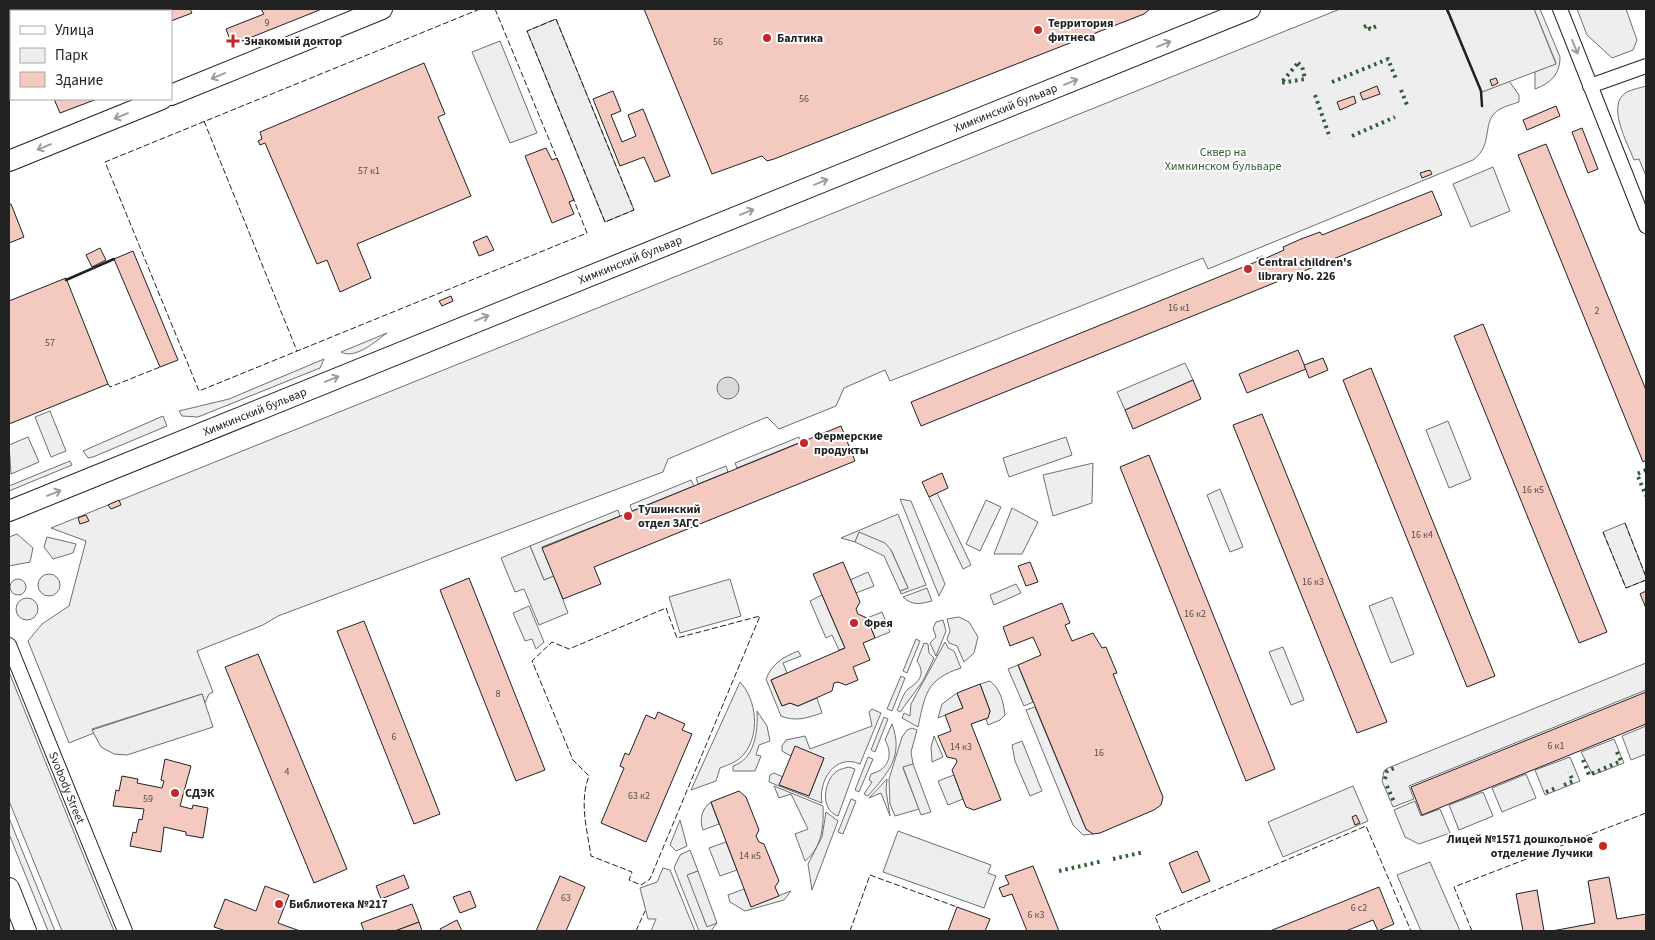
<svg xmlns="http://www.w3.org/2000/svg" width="1655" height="940" viewBox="0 0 1655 940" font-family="'Source Sans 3',sans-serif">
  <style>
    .green { fill: #eee; stroke: #6f6f6f }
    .parking { fill: #ededed; stroke: #6f6f6f }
    .water { fill: #d9d9d9; stroke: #6f6f6f }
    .building { fill: #f3c9c0; stroke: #222 }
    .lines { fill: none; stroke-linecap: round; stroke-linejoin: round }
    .minor-casing { stroke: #222; stroke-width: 16 }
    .secondary-casing { stroke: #222; stroke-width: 22 }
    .minor { stroke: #fff; stroke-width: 14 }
    .secondary { stroke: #fff; stroke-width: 20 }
    .hedge { stroke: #2f5e38; stroke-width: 4; stroke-dasharray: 2.5 4; stroke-linecap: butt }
    .fence { stroke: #222; stroke-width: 1; stroke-dasharray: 6 2.5; stroke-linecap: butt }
    .wall { stroke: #222; stroke-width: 2.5 }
    .oneway { stroke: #9c9c9c }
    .poi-dot { fill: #c62828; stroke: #fff; stroke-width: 2 }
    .labels { text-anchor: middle; stroke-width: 4; stroke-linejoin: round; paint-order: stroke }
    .number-label { font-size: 10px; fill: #564c4a }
    .poi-label { font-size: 12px; font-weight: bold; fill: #222; stroke: #fff; text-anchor: start }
    .street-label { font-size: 12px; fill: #222; stroke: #fff }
    .park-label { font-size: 12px; fill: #2f5e38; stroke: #fff }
  </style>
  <rect width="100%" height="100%" fill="#fff"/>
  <g class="green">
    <path d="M1340,9H1447L1482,91L1509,81L1519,95V102C1513,104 1506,106 1500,109C1480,120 1495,144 1473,160L1208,269L1203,258L890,381L885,370L844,388L836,406L779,429L767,417L668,459L663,472L278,616L263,625L197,651L213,692L209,694L205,703L202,694L92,729L94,733L69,743L28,641L42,624L69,606L86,541L51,528Z"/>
    <path d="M1534,9H1540L1560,57C1560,74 1551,83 1535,89V72L1556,63Z"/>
    <polygon points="1577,9 1626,9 1637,40 1633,50 1612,58 1587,35"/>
    <path d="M1646,86V176L1639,159L1634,160C1628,144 1605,104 1627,92C1633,89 1640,88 1646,86Z"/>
    <path d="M387,333C376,341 355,360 341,352Z"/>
    <polygon points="324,359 320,368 198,417 182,416 179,411 229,399"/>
    <polygon points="50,411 66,451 51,457 35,417"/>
    <polygon points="163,416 167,426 93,457 88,458 83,451"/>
    <polygon points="1448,421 1471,479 1449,488 1426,430"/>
    <polygon points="28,437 39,462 11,474 9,445"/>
    <polygon points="799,437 801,442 737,468 735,463"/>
    <polygon points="1066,437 1072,455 1009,477 1003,458"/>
    <polygon points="70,461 72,465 9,491 9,486"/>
    <polygon points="1093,463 1092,503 1053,516 1043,475"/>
    <polygon points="726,466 728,472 698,484 696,478"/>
    <polygon points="691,480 694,486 632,511 630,505"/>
    <polygon points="1220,489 1243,547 1230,552 1207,495"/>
    <polygon points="900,499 911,501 945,584 939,596"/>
    <polygon points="986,500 1001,507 980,551 966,544"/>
    <polygon points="1012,508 1038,522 1022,554 994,554"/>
    <polygon points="618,510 620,516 542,547 554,576 544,580 530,546"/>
    <polygon points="898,514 926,585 901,594 900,591 908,588 891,550 859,533 855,542 841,538"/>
    <polygon points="1625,523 1646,577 1646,580 1626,588 1603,532"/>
    <polygon points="17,534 33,548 30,562 9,566 9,537"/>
    <polygon points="47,537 76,544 73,553 53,559 44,547"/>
    <polygon points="868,572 874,586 856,593 850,580"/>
    <circle cx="49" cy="585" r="11"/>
    <polygon points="730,579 741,616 680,633 669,597"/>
    <circle cx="18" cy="587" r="8"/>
    <path d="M927,588L932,601C919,604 913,606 903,597Z"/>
    <polygon points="822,595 845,648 839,650 832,635 826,638 810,601"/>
    <polygon points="1392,597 1414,654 1391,663 1369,606"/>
    <circle cx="27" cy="609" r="11"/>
    <polygon points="529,606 544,642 536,649 532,639 525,641 513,613"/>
    <polygon points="882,612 890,632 875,638 867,618"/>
    <polygon points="959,617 969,622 978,637 974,653 964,662 957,646 949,643 947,639 950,631 947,619"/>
    <polygon points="943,620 946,631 936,656 930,643 936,637 933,628 936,622"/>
    <polygon points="916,639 920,641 907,673 903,671"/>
    <path d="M945,642L948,648L954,651L961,668C926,679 925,695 918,727L902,718L904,713L910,716L911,704Z"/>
    <path d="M924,643L928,644L929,653L934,658L923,681L900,712L897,710C900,705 903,693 908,689C919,682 926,674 917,661Z"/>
    <polygon points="1283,647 1304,700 1291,705 1269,652"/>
    <path d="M798,651L801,656L783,663L787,673L771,680L782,706L790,703L798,706L817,698L822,713C807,718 796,722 781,716L766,679C772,663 784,657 798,651Z"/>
    <polygon points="1646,663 1646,690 1409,786 1414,799 1393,807 1382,781 1384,771 1388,768"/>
    <polygon points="9,672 114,931 62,931 9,801"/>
    <polygon points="901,676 905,678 892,711 887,709"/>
    <path d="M990,681C1001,690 1003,701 1005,715L1000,720L988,725L986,719L990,711L980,684Z"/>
    <path d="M740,682C757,700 760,735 744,754C739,761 728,765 720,768L716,781L691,790Z"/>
    <polygon points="957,693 963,708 938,718 942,704"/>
    <polygon points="1035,707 1086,829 1093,834 1083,835 1073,825 1026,710"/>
    <path d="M872,709L881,713L860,764C835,753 818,781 822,803L769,782L770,775L774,773L783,777L780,785L809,796L824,758L791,756L782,751V746L786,740L805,736L810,749L872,726L869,712Z"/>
    <path d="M757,711L767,726L770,741L759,745L756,755L761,756L755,771H733V766C755,759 758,731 757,711Z"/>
    <polygon points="884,717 888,719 875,752 871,750"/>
    <path d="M892,724C904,756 888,773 868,796L864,794L872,782L869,780L871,774C888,770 894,755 885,740Z"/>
    <polygon points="1646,726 1646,754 1631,760 1622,736"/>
    <polygon points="912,728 917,730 911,752 913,764 903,768 919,809 895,816 890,804 889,779 902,737 907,730"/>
    <polygon points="934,736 943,757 932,762 931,747"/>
    <polygon points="1614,739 1624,763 1593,775 1581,752"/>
    <polygon points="1022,741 1042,791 1030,796 1015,761 1012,745"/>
    <polygon points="868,757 873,759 859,792 855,790"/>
    <polygon points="1570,757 1580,781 1545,795 1535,770"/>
    <path d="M849,767L855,769L838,816C820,810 823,781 837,771C840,769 845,768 849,767Z"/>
    <polygon points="1526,774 1536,798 1502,812 1492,788"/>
    <polygon points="954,775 963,799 948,805 938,781"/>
    <polygon points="887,779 886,790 890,816 881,793 869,798"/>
    <path d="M774,786L823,806C824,825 822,848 805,861L795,834L808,829L791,794L779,798Z"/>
    <polygon points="1483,792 1493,816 1459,830 1449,805"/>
    <polygon points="851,799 856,801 843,834 838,832"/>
    <polygon points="1415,801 1421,816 1440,809 1450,833 1419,844 1405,837 1394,810"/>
    <path d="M711,802L719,824L703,830C699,820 702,808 711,802Z"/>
    <polygon points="826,812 838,821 812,890 808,864 822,837"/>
    <polygon points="9,818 55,931 48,931 9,834"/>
    <polygon points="680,820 687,846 676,851 670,845"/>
    <polygon points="726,842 737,870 720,876 709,848"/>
    <polygon points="690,850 698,871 688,875 707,926 717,923 711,931 699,931 674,868 680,855"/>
    <polygon points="663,868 670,870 695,931 651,931 656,919 648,919 640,888 657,882"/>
    <polygon points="744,889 751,906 791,891 784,900 745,911 730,902 728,895"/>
  </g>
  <g class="parking">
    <polygon points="1447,9 1534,9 1556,64 1482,92"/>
    <polygon points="556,19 634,210 605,222 527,31"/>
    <polygon points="500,41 537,133 510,143 472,52"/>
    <polygon points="1493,167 1510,211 1471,227 1453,184"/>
    <polygon points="1185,363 1193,380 1125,410 1117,392"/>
    <polygon points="937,493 971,565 963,569 929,497"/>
    <polygon points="859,532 885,543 891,550 908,588 900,591 884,556 855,542"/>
    <polygon points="530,546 544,580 554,576 568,613 539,625 524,589 515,592 501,558"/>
    <polygon points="1016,584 1021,593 994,605 990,595"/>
    <polygon points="1018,665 1033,702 1024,706 1008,669"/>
    <polygon points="202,694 213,727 127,755 114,754 101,747 92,730"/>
    <polygon points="913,764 931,812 921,815 903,767"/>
    <polygon points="1353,786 1368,821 1283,857 1268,822"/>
    <polygon points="898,831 991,865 988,873 996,876 984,908 883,872"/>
    <polygon points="1430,862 1460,931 1421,931 1397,875"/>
    <polygon points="698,871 717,923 707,927 687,875"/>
  </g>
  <circle class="water" cx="728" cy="388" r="11"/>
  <g class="building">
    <polygon points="9,9 13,11 11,86 9,80"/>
    <polygon points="158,9 190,9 192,13 171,21 171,11 159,11"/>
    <polygon points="261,9 322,9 232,45 226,29 264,14"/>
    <polygon points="644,9 1150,9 1144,14 774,159 767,161 762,156 712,174"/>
    <polygon points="424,63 445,114 438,117 471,196 357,244 371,278 340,292 327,260 317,264 265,143 260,145 258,141 262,139 260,132"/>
    <polygon points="1496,78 1498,83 1492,86 1490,80"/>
    <polygon points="1377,86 1380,94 1363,100 1360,93"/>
    <polygon points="613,91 621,111 611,115 622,142 636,136 628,115 643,109 670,176 655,182 644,157 620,166 593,99"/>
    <polygon points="1354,96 1356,103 1340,110 1337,102"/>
    <polygon points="54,99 97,99 60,113"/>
    <polygon points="1556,106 1560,116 1527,130 1523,120"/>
    <polygon points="1582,128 1598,169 1588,173 1572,132"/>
    <polygon points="1546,144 1646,390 1646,460 1643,462 1518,155"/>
    <polygon points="546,148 552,160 557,158 574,200 569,202 574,214 552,223 525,156"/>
    <polygon points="1430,170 1432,174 1422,178 1420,173"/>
    <polygon points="1432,191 1442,215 921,426 911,402 1258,261 1257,258 1263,256 1264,259 1284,250 1283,247 1301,239 1320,232 1322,235"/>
    <polygon points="11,204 24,237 9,243 9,205"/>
    <polygon points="487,236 494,250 479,256 473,242"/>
    <polygon points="100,248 106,260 92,267 86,255"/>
    <polygon points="133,251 178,360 160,367 114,259"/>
    <polygon points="66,278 108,384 9,424 9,301"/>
    <polygon points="451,296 453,301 442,306 439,301"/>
    <polygon points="1483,324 1607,632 1579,643 1454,336"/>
    <polygon points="1298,350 1306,369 1247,393 1239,374"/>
    <polygon points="1323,358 1328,370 1309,378 1304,365"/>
    <polygon points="1371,368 1495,676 1467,687 1343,380"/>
    <polygon points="1193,380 1201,399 1133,429 1125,410"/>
    <polygon points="1262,414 1387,722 1357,733 1233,425"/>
    <polygon points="841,426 855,461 594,567 601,584 563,599 542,548"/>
    <polygon points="1149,455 1275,769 1246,781 1120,467"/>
    <polygon points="942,473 948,488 929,497 922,482"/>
    <polygon points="119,500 121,505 111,509 108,505"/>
    <polygon points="86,515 89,521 80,524 78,518"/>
    <polygon points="843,562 860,602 856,609 858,614 867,618 875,638 863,643 870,660 853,667 858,680 846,685 838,682 834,683 832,691 798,706 790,703 782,706 771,680 845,648 813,574"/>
    <polygon points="1030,562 1038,582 1026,586 1018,566"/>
    <polygon points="469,578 545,770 516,781 440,590"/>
    <polygon points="1646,591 1646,608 1640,594"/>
    <polygon points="1062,603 1070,623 1065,625 1072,641 1093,633 1102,648 1106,647 1117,673 1113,674 1163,797 1161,805 1154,810 1100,833 1093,834 1086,829 1018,665 1041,655 1033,637 1010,646 1003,627"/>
    <polygon points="364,621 440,814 414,824 337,631"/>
    <polygon points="258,654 347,869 314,883 225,667"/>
    <polygon points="980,684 990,711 988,718 971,724 1001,800 974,810 966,807 952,770 957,762 956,759 947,757 938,736 951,731 945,715 963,708 957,693"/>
    <polygon points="1646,692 1646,724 1422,815 1411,787"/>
    <polygon points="658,712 685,724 682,730 692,734 646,842 601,823 624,768 620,766 625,753 629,755 646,715 655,719"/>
    <polygon points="795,746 824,758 809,796 779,785"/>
    <polygon points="165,759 191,766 180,806 192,809 193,805 208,808 203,838 186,835 186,832 164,827 161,852 130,846 133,832 136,833 139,819 142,820 144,809 113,806 116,790 119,791 122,776 138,779 137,783 162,788 164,781 161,780"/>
    <polygon points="739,791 746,797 759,830 756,836 759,842 764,844 779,881 775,887 779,896 751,907 711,802"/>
    <polygon points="1356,815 1360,823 1355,825 1352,817"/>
    <polygon points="1197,851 1210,881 1182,893 1169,863"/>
    <polygon points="1033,866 1059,931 1027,931 1012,894 1003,897 999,888 1009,884 1005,876"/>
    <polygon points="404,875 409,888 381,899 376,886"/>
    <polygon points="560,876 585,887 566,931 536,931"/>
    <polygon points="1609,877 1617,919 1646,914 1646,931 1552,931 1595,923 1588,881"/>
    <polygon points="265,886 289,895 278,923 300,931 226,931 214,927 225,899 256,911"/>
    <polygon points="1379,887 1394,924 1378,931 1373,920 1346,931 1270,931"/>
    <polygon points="1537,890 1544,931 1523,931 1516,894"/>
    <polygon points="470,891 476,907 460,913 453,897"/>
    <polygon points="412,904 419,922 395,931 364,931 361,923"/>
    <polygon points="957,907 990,919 985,931 948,931"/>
    <polygon points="457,920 462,931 441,931 440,929"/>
    <polygon points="419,922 422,931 395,931"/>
  </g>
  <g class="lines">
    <g class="minor-casing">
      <g id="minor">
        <polyline points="1560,9 1646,226"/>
        <polyline points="1590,86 1646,66"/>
        <path id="s1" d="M9,645L125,931"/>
      </g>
    </g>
    <g class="secondary-casing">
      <g id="secondary">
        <polyline points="171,95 382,9"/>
        <polyline points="9,161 162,99"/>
        <path id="s2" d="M9,511L1250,9"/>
        <polyline points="9,888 26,931"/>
      </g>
    </g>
    <use href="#minor" class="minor"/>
    <use href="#secondary" class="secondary"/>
    <g class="hedge">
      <polyline points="1364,27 1368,25 1370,29 1379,25"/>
      <polygon points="1298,63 1302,66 1305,79 1281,83"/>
      <polyline points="1332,82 1388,59 1396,79"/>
      <polyline points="1401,90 1407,105"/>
      <polyline points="1315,95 1330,138"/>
      <polyline points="1352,136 1395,117"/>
      <polyline points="1646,470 1637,474 1646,496"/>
      <polyline points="1583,760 1589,775 1621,761 1616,750"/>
      <polyline points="1385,779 1387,771 1397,767"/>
      <polyline points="1564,785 1573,781 1569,772"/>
      <polyline points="1387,786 1394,802"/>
      <polyline points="1546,792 1558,787"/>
      <polyline points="1113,859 1144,852"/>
      <polyline points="1059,871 1103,861"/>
    </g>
    <g class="fence">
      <polyline points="480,9 105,162 199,391 587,233 573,198"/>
      <polyline points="495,9 558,161"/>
      <polyline points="1446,9 1481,91 1482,106"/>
      <polygon points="556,19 634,210 605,222 527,31"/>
      <polyline points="204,121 297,351"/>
      <polyline points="108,384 110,387 160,367"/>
      <polyline points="1625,523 1646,577"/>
      <polyline points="1603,532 1626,588 1646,580"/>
      <path d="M666,608L677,638L760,616L650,879L641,885L629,880L632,872L591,856C587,829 579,802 589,776L573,760L532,661L552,642L569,649Z"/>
      <polyline points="636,931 645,911"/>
      <polyline points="850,931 870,875 957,907"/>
      <polyline points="1161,931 1155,916 1366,826 1411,931"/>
      <polyline points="1472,931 1454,887 1646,813"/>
    </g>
    <g class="wall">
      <polyline points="1447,9 1481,91 1482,106"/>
      <polyline points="66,280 114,259"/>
    </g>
  </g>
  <defs><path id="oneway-shaft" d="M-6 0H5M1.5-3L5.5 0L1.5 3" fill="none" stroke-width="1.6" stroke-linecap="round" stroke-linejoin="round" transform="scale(1.25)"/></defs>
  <g class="oneway">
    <use href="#oneway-shaft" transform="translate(1164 44) rotate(-22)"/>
    <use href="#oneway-shaft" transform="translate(1575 47) rotate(68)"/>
    <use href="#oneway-shaft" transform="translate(218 76) rotate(157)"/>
    <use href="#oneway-shaft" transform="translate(1071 82) rotate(-22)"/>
    <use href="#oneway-shaft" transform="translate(121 116) rotate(158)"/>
    <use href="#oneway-shaft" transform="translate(44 147) rotate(158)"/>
    <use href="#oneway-shaft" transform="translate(821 182) rotate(-22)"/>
    <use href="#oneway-shaft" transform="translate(747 212) rotate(-22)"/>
    <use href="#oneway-shaft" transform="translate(482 318) rotate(-22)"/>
    <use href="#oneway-shaft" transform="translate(332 379) rotate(-22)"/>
    <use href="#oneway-shaft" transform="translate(54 493) rotate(-22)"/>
  </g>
  <g class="poi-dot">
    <circle cx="1038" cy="30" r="5"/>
    <circle cx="767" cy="38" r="5"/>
    <path d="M230.5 33.5h5v5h5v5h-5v5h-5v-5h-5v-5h5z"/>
    <circle cx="1248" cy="269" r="5"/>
    <circle cx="804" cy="443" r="5"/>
    <circle cx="628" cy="516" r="5"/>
    <circle cx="854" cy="623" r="5"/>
    <circle cx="175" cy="793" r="5"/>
    <circle cx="1603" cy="846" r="5"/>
    <circle cx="279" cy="904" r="5"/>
  </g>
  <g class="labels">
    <g class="number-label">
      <text x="267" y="26">9</text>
      <text x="718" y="45">56</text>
      <text x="804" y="102">56</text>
      <text x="369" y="174">57 к1</text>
      <text x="1179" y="311">16 к1</text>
      <text x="1597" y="314">2</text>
      <text x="50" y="346">57</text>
      <text x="1533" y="493">16 к5</text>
      <text x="1422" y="538">16 к4</text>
      <text x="1313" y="585">16 к3</text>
      <text x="1195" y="617">16 к2</text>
      <text x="498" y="697">8</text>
      <text x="394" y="740">6</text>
      <text x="1556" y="749">6 к1</text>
      <text x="961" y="750">14 к3</text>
      <text x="1099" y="756">16</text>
      <text x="287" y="775">4</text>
      <text x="639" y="799">63 к2</text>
      <text x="148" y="802">59</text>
      <text x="750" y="859">14 к5</text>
      <text x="566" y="901">63</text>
      <text x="1359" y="911">6 с2</text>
      <text x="1036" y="918">6 к3</text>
    </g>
    <g class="poi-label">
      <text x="1048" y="27">Территория<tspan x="1048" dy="14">фитнеса</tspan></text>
      <text x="777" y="42">Балтика</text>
      <text x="244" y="45">Знакомый доктор</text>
      <text x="1258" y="266">Central children's<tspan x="1258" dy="14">library No. 226</tspan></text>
      <text x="814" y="440">Фермерские<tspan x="814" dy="14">продукты</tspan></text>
      <text x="638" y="513">Тушинский<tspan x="638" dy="14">отдел ЗАГС</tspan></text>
      <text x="864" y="627">Фрея</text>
      <text x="185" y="797">СДЭК</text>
      <text x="1593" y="843" text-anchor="end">Лицей №1571 дошкольное<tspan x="1593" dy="14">отделение Лучики</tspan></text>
      <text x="289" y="908">Библиотека №217</text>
    </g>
    <g class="street-label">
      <text dy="4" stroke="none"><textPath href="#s2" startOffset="1075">Химкинский бульвар</textPath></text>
      <text dy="4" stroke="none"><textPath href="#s2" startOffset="670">Химкинский бульвар</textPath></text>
      <text dy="4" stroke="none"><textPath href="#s2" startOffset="265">Химкинский бульвар</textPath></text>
      <text dy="4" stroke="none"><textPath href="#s1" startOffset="154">Svobody Street</textPath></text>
    </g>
    <g class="park-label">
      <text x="1223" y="156">Сквер на<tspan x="1223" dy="14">Химкинском бульваре</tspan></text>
    </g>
  </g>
  <rect width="1655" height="940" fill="none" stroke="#222222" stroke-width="20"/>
  <rect x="10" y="10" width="162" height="90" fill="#ffffff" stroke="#a7a7a7"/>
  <rect x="20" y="26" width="25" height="8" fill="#ffffff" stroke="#a7a7a7"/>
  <text x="55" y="35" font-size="15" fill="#222222">Улица</text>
  <rect x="20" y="48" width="25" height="15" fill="#eeeeee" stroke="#a7a7a7"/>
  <text x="55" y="60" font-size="15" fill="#222222">Парк</text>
  <rect x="20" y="72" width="25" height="15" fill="#f3c9c0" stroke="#a7a7a7"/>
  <text x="55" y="85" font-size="15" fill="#222222">Здание</text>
</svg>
